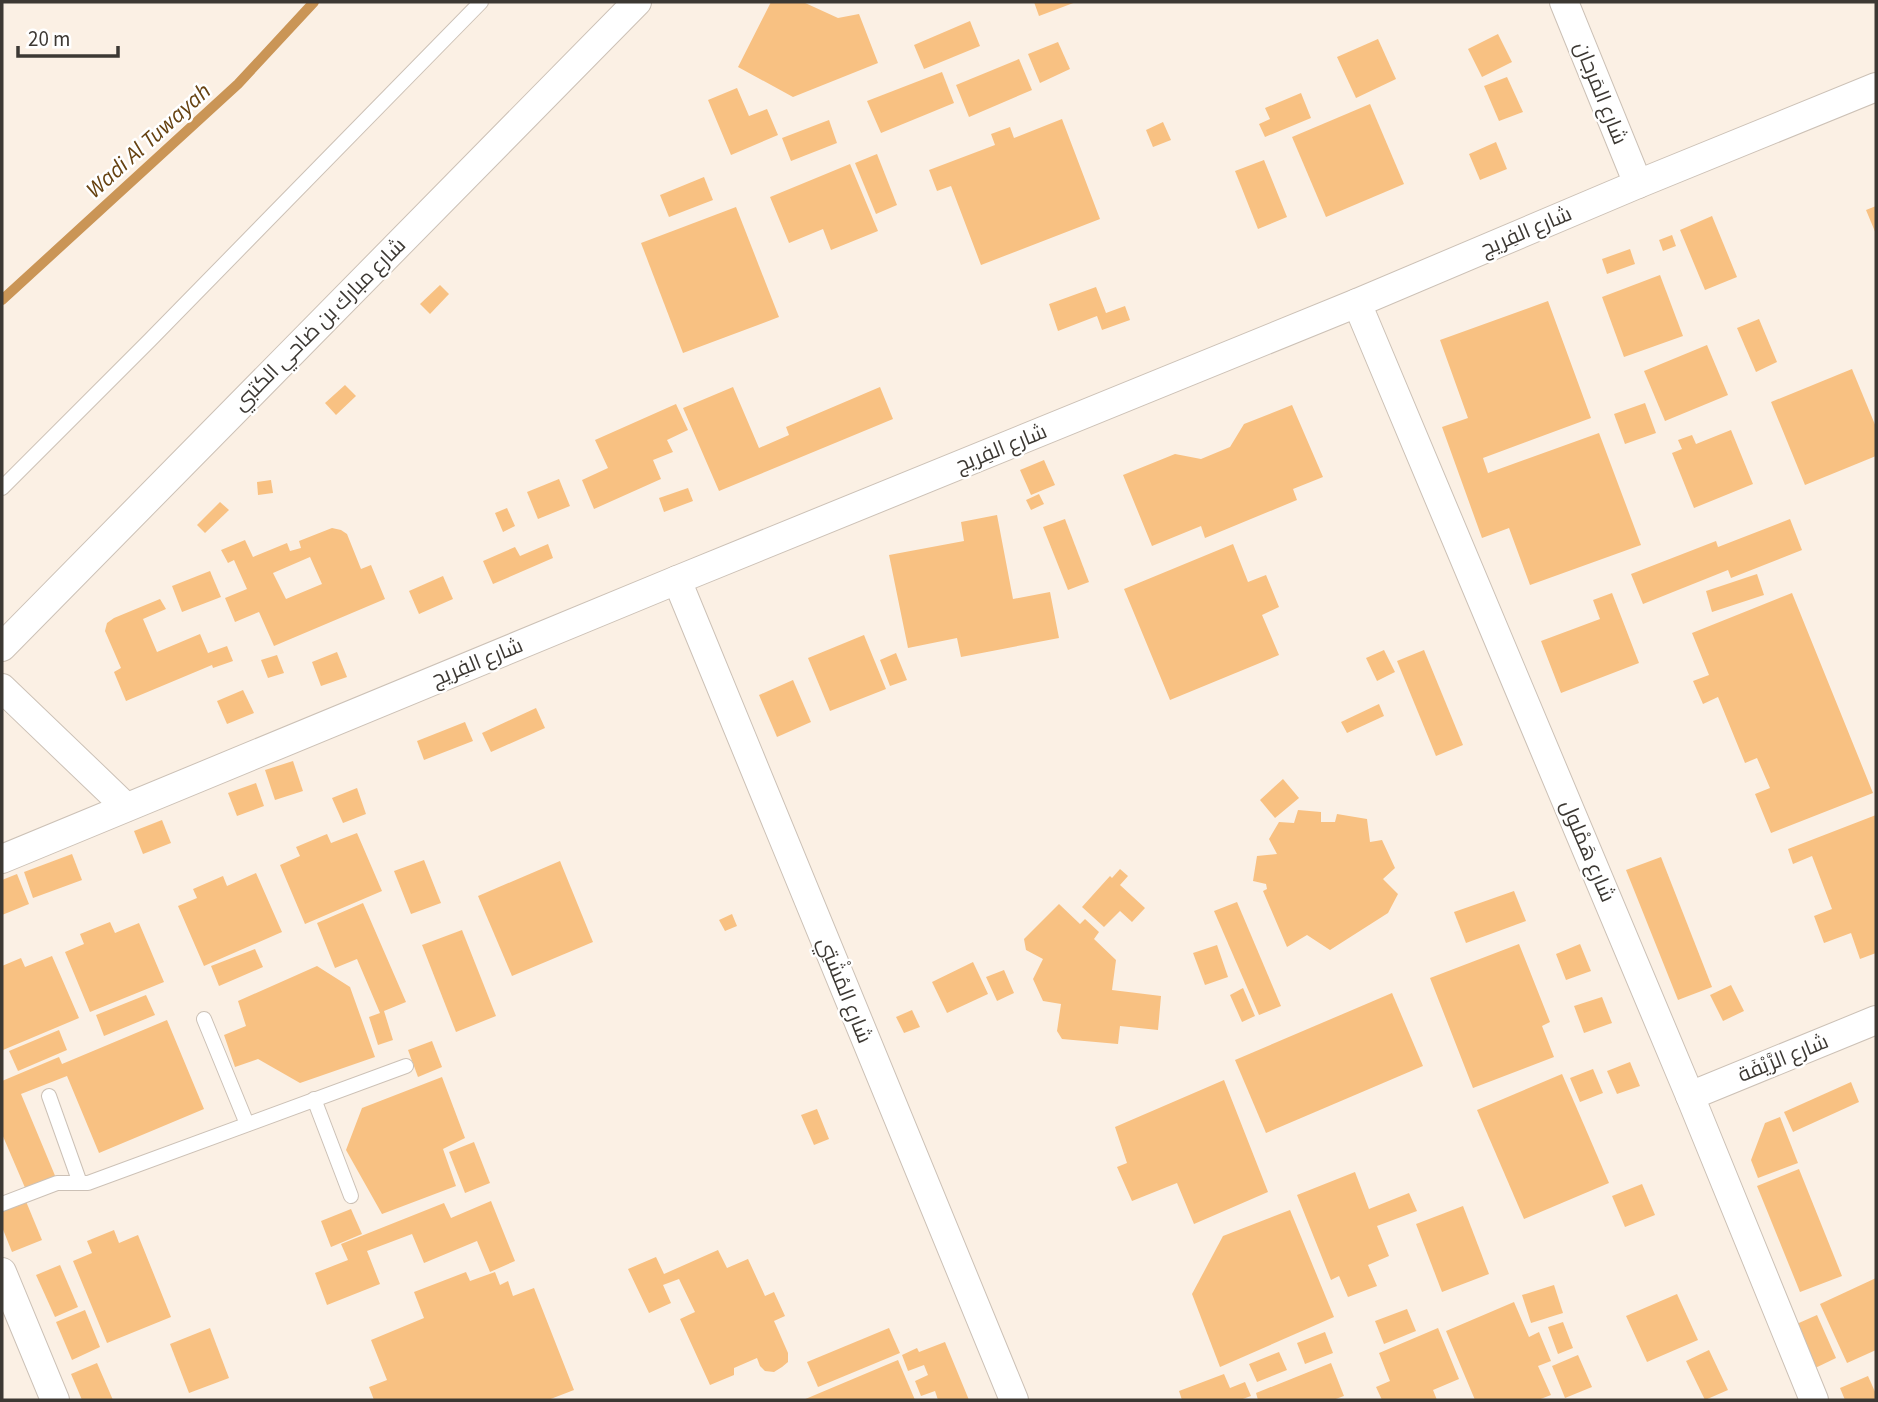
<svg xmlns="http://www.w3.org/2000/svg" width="1878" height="1402" viewBox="0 0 1878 1402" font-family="'Source Sans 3',Cairo,sans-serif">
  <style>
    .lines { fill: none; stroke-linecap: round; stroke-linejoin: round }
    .stream { stroke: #ca9556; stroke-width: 10 }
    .building { fill: #f8c182; fill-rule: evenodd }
    .service-casing { stroke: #ccc1b6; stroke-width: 16 }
    .minor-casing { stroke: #ccc1b6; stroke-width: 30 }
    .service { stroke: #fff; stroke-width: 14 }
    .minor { stroke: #fff; stroke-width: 28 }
    .labels { text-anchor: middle; stroke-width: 5; stroke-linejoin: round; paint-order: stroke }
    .street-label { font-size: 21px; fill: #3c3833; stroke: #fff }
    .water-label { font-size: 23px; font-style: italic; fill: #664211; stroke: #fff }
  </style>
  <rect width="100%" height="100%" fill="#fbf0e4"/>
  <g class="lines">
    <polyline class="stream" points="2,300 238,84 314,2"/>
  </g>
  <g class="building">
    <polygon points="771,2 803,2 838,18 859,14 878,63 793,97 738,67"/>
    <polygon points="1034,2 1076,2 1039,16"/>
    <polygon points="970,21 980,46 924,69 914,45"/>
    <polygon points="1498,34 1512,62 1482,77 1468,49"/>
    <polygon points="1378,39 1396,79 1356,98 1337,57"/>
    <polygon points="1058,42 1070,69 1040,83 1028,54"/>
    <polygon points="1019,59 1032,90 969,117 956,85"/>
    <polygon points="942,72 954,103 881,133 867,101"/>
    <polygon points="1507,77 1523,112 1499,121 1484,86"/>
    <polygon points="737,88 749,116 767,109 778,135 731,155 708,100"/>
    <polygon points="1301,93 1311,118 1265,137 1259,124 1270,119 1265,108"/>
    <polygon points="1370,104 1404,184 1326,217 1292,137"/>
    <polygon points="1062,119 1100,219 981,265 951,186 937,191 929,170 995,145 991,134 1010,127 1014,138"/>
    <polygon points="829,120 837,143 791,161 782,138"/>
    <polygon points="1163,122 1171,140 1153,147 1146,130"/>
    <polygon points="1496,142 1507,169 1480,180 1469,154"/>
    <polygon points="877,154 897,205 876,214 855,163"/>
    <polygon points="1264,160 1287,217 1258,229 1235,171"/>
    <polygon points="850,164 878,231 831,250 823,229 789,243 770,197"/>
    <polygon points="704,177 713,200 669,217 660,195"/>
    <polygon points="1876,206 1876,234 1866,210"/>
    <polygon points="736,207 779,317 683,353 641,243"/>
    <polygon points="1712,216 1737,277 1705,290 1680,230"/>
    <polygon points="1672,235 1676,246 1663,251 1659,240"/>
    <polygon points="1630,249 1635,264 1607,274 1602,259"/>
    <polygon points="1660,275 1683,336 1624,357 1602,297"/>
    <polygon points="440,285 449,294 430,314 420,304"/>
    <polygon points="1096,287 1106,313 1125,306 1130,320 1102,330 1097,316 1058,331 1049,304"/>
    <polygon points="1548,301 1591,418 1483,458 1488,473 1599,433 1641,545 1530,585 1509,528 1482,538 1442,427 1468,418 1440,340"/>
    <polygon points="1759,319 1777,362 1756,372 1737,328"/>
    <polygon points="1707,345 1728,395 1665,421 1644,371"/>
    <polygon points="1852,369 1876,427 1876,456 1805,485 1771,402"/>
    <polygon points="345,385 356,396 336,415 325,403"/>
    <polygon points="733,387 759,448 789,435 786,427 880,387 893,419 719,491 683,408"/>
    <polygon points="1645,403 1656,433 1625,444 1614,414"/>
    <polygon points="676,404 688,430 667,440 673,452 653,460 661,479 594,509 582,480 608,468 595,440"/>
    <polygon points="1292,405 1323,477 1293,489 1297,500 1205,538 1201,526 1152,546 1123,475 1175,454 1201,459 1230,447 1244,424"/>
    <polygon points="1731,430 1753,484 1694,508 1672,453 1682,449 1678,440 1692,435 1696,444"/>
    <polygon points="1044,460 1055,485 1031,495 1020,470"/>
    <polygon points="559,479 570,506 538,519 527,492"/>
    <polygon points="271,480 273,493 258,495 257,482"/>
    <polygon points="688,488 693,501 664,512 659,498"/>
    <polygon points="1039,494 1044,504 1031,510 1026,500"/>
    <polygon points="220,502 229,510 205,533 197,525"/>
    <polygon points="507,508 515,526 503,532 495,513"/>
    <polygon points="997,515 1013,599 1050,592 1059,638 961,657 957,638 908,648 889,555 964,541 961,522"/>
    <polygon points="1065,519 1089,582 1068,590 1043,527"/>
    <polygon points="1790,519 1802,550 1731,578 1728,570 1643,604 1631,574 1716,541 1718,547"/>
    <path d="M332,528L341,530L347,534L361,569L371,565L385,599L274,646L259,612L235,622L225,598L247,589L234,560L228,563L221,550L245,540L253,557L287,543L290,551L301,548L299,541ZM310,557L322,584L286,599L273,573Z"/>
    <polygon points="548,544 553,558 493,584 483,561 515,547 520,556"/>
    <polygon points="1233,544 1248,582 1266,575 1279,607 1262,615 1279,655 1170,700 1124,589"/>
    <polygon points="210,571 221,597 182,612 172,586"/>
    <polygon points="1757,574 1764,595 1712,612 1706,591"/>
    <polygon points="443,576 453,599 419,614 409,591"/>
    <polygon points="1612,593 1639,663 1561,693 1541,641 1600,619 1593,600"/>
    <polygon points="1792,593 1873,793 1771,833 1755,794 1770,788 1757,758 1745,763 1718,697 1703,704 1693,681 1709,675 1692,633"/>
    <polygon points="160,599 166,609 143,619 157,652 200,634 208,653 227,646 233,661 213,668 212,665 126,701 114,672 121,668 105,631 107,623 114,618"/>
    <polygon points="864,635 886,689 830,711 808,658"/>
    <polygon points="1384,650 1395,672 1377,681 1366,658"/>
    <polygon points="1424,650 1463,745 1436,756 1397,661"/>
    <polygon points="337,652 347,677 321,686 312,662"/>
    <polygon points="896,653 907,680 890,686 880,660"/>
    <polygon points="277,655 284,673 268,678 261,660"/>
    <polygon points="793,680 811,722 777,737 759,695"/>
    <polygon points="243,690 254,713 227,724 217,701"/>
    <polygon points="1379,704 1384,716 1347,733 1341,722"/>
    <polygon points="536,708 545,728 491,752 482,733"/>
    <polygon points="465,722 473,741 424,760 417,741"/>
    <polygon points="293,761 303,791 275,800 265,770"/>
    <polygon points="1283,779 1299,798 1275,818 1260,800"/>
    <polygon points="256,783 264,806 237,816 228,793"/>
    <polygon points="357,788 366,814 343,823 332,798"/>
    <polygon points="1298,810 1321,812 1321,822 1335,822 1337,814 1367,819 1370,842 1382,840 1395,868 1383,879 1398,894 1388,913 1330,950 1307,935 1287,947 1263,891 1267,889 1266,884 1253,881 1257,856 1277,854 1269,839 1279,822 1294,823"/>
    <polygon points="1876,815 1876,953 1860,959 1851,933 1824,943 1814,916 1832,909 1812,856 1793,864 1788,849"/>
    <polygon points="162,820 171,843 143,854 134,831"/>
    <polygon points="357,833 382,891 305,924 280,865 300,856 296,847 327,834 331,843"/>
    <polygon points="72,854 82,880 33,898 24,872"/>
    <polygon points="1661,857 1712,987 1678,1000 1626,870"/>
    <polygon points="424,860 441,903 411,914 394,871"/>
    <polygon points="560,861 593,942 512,976 478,896"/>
    <polygon points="1120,869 1128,876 1120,885 1145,908 1132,922 1120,911 1104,927 1082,907 1110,876 1112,878"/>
    <polygon points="256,873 282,932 204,966 178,906 197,898 193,889 223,876 227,886"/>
    <polygon points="17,874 29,904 2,915 2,880"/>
    <polygon points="1514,891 1526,921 1466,943 1454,912"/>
    <polygon points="1237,902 1281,1006 1259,1015 1214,911"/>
    <polygon points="363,903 406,1002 384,1011 393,1040 378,1045 369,1017 380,1013 357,959 335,968 317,923"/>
    <polygon points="1059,904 1080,924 1085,919 1099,932 1094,939 1116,960 1112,990 1161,996 1158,1030 1120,1026 1118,1044 1062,1039 1057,1031 1061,1004 1043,1001 1033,979 1043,959 1026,950 1024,939"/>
    <polygon points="732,914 737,926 725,931 719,920"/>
    <polygon points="110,922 115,933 139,923 164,982 90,1012 65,952 84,944 80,934"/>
    <polygon points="462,930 496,1016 456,1032 422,945"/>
    <polygon points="1519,944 1550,1022 1542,1026 1554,1057 1473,1088 1430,978"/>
    <polygon points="1580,944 1591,971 1566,980 1556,954"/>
    <polygon points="1217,945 1228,977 1205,985 1193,953"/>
    <polygon points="255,949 263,967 219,986 211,966"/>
    <polygon points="52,956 79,1018 3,1050 2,1046 2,966 21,958 25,967"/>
    <polygon points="973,962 988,994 947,1013 932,982"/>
    <polygon points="317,966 350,987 375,1057 300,1083 258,1059 235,1067 224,1035 246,1026 238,1001"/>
    <polygon points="1004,970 1014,993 997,1001 986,977"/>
    <polygon points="1731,985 1744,1011 1723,1021 1710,995"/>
    <polygon points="1243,988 1255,1016 1242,1022 1230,995"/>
    <polygon points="1392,993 1423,1066 1266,1133 1235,1060"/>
    <polygon points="146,995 155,1015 104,1036 96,1015"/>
    <polygon points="1602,997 1612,1023 1584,1033 1574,1006"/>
    <polygon points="912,1010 920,1027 904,1033 896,1017"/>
    <polygon points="167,1020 204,1109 99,1153 67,1076 21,1094 56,1178 26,1190 2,1134 2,1081 59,1057 62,1064"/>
    <polygon points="59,1030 67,1050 18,1071 9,1051"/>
    <polygon points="432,1041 442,1067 418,1077 408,1050"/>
    <polygon points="1630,1062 1640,1086 1617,1094 1607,1071"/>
    <polygon points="1593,1069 1603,1093 1580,1102 1570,1078"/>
    <polygon points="1562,1074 1609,1183 1524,1219 1477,1110"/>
    <polygon points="442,1077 465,1138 443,1149 456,1186 382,1214 346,1150 362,1108"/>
    <polygon points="1224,1080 1268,1192 1194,1224 1177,1183 1132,1201 1117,1167 1127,1163 1115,1127"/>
    <polygon points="1851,1082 1859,1102 1793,1132 1784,1112"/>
    <polygon points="817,1109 829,1139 814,1145 801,1115"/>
    <polygon points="1780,1117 1798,1163 1758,1178 1751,1160 1765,1123"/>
    <polygon points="474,1142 490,1183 465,1193 449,1152"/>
    <polygon points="1799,1169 1842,1276 1800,1292 1757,1186"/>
    <polygon points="1355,1172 1369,1209 1409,1193 1417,1211 1377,1226 1389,1256 1368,1265 1377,1286 1348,1297 1339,1276 1331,1280 1297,1195"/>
    <polygon points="1642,1184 1655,1215 1625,1227 1612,1196"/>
    <polygon points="25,1199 42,1240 12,1252 2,1227 2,1209"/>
    <polygon points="491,1201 515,1261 490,1272 477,1241 424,1263 412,1234 367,1251 380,1284 327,1305 315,1273 348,1260 341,1244 444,1203 451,1218"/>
    <polygon points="1463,1206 1489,1274 1442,1292 1416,1224"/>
    <polygon points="351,1209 362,1234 331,1247 321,1221"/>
    <polygon points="1290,1210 1334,1317 1220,1367 1192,1294 1223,1236"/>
    <polygon points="114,1230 119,1243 138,1235 171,1317 107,1343 73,1261 92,1253 87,1241"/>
    <polygon points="718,1250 727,1268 748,1259 765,1296 774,1292 785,1316 774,1321 788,1353 788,1362 782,1367 774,1372 765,1371 760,1366 757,1358 734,1368 734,1375 710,1385 680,1319 695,1312 679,1279 663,1285 671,1303 649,1313 628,1269 656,1257 664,1274"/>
    <polygon points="60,1265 78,1307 55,1317 36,1275"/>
    <polygon points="466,1272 470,1281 495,1272 500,1285 508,1281 513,1296 534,1288 574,1390 548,1400 374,1400 369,1387 387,1380 371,1340 424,1318 414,1292"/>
    <polygon points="1876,1278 1876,1350 1847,1363 1820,1304"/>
    <polygon points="1554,1285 1563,1313 1531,1323 1522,1295"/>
    <polygon points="1677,1294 1698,1340 1647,1362 1626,1316"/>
    <polygon points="1514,1302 1529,1337 1539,1332 1551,1361 1538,1366 1551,1395 1538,1400 1475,1400 1446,1331"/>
    <polygon points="1407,1309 1416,1331 1384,1344 1375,1321"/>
    <polygon points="85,1310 100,1347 72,1360 56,1322"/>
    <polygon points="1817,1315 1836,1358 1811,1370 1792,1326"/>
    <polygon points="1563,1322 1573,1348 1558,1354 1548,1327"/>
    <polygon points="210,1328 229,1378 189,1393 170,1344"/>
    <polygon points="889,1328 900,1353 818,1387 807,1362"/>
    <polygon points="1438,1328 1459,1379 1433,1390 1437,1400 1382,1400 1376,1387 1390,1381 1379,1353"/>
    <polygon points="1325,1332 1333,1353 1305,1364 1297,1343"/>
    <polygon points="945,1342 969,1400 938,1400 935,1391 921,1396 915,1381 928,1375 924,1365 908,1371 902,1355 917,1348 919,1352"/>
    <polygon points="1709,1350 1728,1390 1705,1400 1686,1361"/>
    <polygon points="1279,1352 1287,1370 1257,1382 1249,1364"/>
    <polygon points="1578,1355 1592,1387 1565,1398 1552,1366"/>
    <polygon points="898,1360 915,1400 803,1400"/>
    <polygon points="97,1363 113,1400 82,1400 71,1374"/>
    <polygon points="1331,1363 1344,1396 1333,1400 1258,1400 1256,1393"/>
    <polygon points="1224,1374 1230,1388 1245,1382 1251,1396 1240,1400 1182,1400 1179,1391"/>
    <polygon points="1868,1376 1876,1394 1876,1400 1845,1400 1840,1388"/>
  </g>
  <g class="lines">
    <g class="service-casing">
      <g id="service">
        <polyline points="2,488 150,340 481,2"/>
        <polyline points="204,1019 247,1124"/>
        <polyline points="49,1096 80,1183"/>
        <polyline points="314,1099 351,1196"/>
        <polyline points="2,1204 57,1183 88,1183 406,1066"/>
      </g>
    </g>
    <g class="minor-casing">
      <g id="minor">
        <polyline points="1564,2 1638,184"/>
        <polyline points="1357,303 1690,1096 1814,1400"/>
        <polyline points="677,580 1014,1400"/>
        <polyline points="2,647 637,2"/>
        <polyline points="2,688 126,807"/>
        <polyline points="2,859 677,580 1357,303 1638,184 1876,87"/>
        <polyline points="1690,1096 1876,1020"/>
        <polyline points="2,1272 55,1400"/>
      </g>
    </g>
    <use href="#service" class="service"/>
    <use href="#minor" class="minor"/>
  </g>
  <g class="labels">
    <g class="street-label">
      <text transform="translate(1601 93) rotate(68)" y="7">شارع المَرجان</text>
      <text transform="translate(1526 231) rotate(-23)" y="7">شارع الفِريج</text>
      <text transform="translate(319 324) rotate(-45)" y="7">شارع مبارك بن ضاحي الكتبي</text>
      <text transform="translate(1001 448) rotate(-22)" y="7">شارع الفِريج</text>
      <text transform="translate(477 662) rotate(-22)" y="7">شارع الفِريج</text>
      <text transform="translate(1588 851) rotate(67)" y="7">شارع هَمْلول</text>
      <text transform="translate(845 990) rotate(68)" y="7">شارع المُشْتِي</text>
      <text transform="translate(1783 1058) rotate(-22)" y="7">شارع الرَّيْفَة</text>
    </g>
    <g class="water-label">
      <text transform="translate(148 140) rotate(-42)" y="8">Wadi Al Tuwayah</text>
    </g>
  </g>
  <rect width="1878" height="1402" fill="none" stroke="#3c3833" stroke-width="7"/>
  <path d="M18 46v10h100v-10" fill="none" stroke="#3c3833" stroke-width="3.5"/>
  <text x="28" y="46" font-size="21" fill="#3c3833" stroke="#ffffff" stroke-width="5" paint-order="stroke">20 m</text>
</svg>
